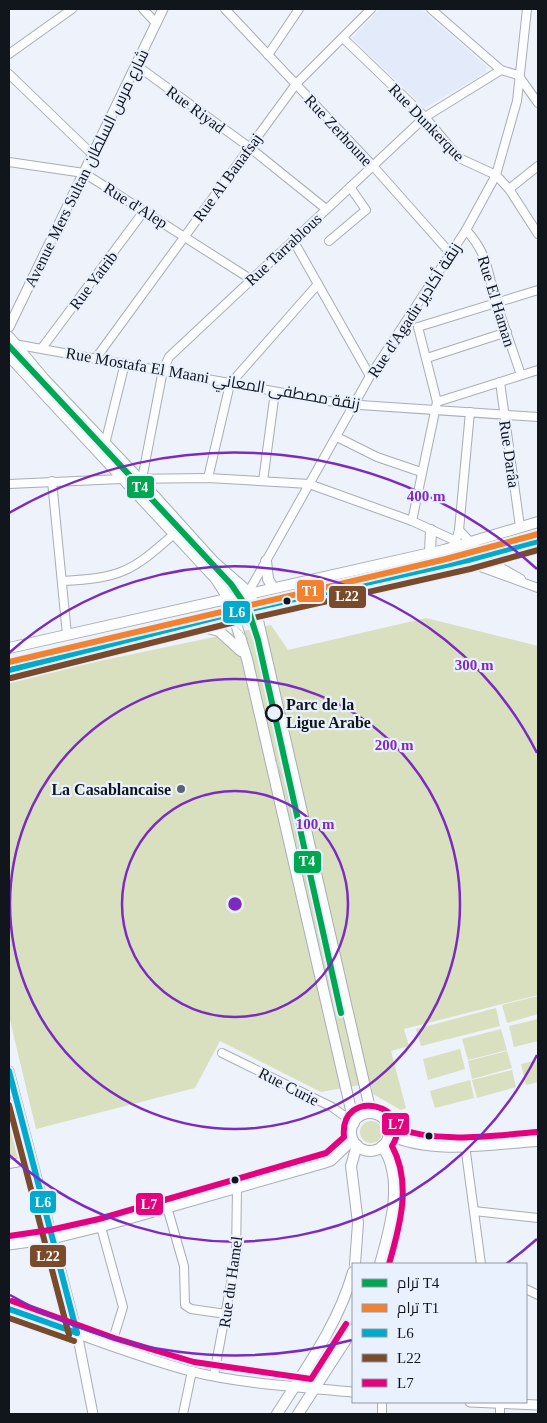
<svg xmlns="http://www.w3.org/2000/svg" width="547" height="1423" viewBox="0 0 547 1423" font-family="'Times New Roman',Cairo,serif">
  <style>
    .built { fill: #e3ebfb }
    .green { fill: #d8e0bf }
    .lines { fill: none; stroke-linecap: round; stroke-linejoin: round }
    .minor-casing { stroke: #a9adb4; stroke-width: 10 }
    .tertiary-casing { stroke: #a9adb4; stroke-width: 11 }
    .secondary-casing { stroke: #a9adb4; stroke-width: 12 }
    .minor { stroke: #fcfdfe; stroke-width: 8 }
    .tertiary { stroke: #fcfdfe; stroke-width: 9 }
    .secondary { stroke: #fcfdfe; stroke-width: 10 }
    .tram { stroke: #c3c4c6; stroke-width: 1 }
    .bus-1-casing { stroke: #eaf1fe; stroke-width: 10 }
    .bus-2-casing { stroke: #eaf1fe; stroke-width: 10 }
    .bus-3-casing { stroke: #eaf1fe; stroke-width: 10 }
    .bus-1 { stroke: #00a9ce; stroke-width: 6 }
    .bus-2 { stroke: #7a4b2a; stroke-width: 6 }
    .bus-3 { stroke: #e5007d; stroke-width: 6 }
    .tram-1-casing { stroke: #eaf1fe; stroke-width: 10 }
    .tram-2-casing { stroke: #eaf1fe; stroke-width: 10 }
    .tram-1 { stroke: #00a651; stroke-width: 6 }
    .tram-2 { stroke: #f38230; stroke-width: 6 }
    .ring { fill: none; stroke: #7b2cbf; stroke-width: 2.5 }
    .bus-dot { fill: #11151c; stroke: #eaf1fe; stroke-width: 2 }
    .stop-dot { fill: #eaf1fe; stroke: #11151c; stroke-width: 2.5 }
    .poi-dot { fill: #5e626a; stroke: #eaf1fe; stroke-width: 2 }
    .labels { text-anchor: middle; stroke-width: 4.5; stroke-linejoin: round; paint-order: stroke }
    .street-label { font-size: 16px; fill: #11151c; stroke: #eaf1fe }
    .stop-label { font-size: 16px; font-weight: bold; fill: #11151c; stroke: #eaf1fe; text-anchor: start }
    .poi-label { font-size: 16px; font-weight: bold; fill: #11151c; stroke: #eaf1fe; text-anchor: end }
    .centre { fill: #7b2cbf; stroke: #eaf1fe; stroke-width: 2.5 }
    .ring-label { font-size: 15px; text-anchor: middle; font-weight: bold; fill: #7b2cbf; stroke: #eaf1fe; stroke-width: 4.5; stroke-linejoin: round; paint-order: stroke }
    .line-badge { stroke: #eaf1fe; stroke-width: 2 }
    .badge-label { font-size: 14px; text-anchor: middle; font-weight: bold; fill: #fff }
  </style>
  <rect width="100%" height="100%" fill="#eef2fa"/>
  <polygon class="built" points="380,9 421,9 486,66 486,72 425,108 352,38"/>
  <g class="green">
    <polygon points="426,618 538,646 538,995 404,1029 409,1046 391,1051 406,1108 401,1110 373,1094 371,1083 321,1092 220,1041 195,1088 36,1129 9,1016 9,680 271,625 288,650"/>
    <polygon points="538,996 538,1014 507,1023 502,1005"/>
    <polygon points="496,1008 500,1026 421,1046 416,1029"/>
    <polygon points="538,1019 538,1041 514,1047 509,1026"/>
    <polygon points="501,1029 507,1050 468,1060 462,1039"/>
    <polygon points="460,1049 465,1069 428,1080 423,1059"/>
    <polygon points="507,1051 512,1068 472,1079 468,1061"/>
    <polygon points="538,1060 538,1082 526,1085 521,1064"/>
    <polygon points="512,1070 516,1087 477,1098 472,1080"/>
    <polygon points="470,1080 474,1098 435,1108 430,1091"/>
    <polygon points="9,1107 15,1117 22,1156 9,1158"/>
    <circle cx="371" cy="1132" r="11"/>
  </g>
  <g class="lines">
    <g class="minor-casing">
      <g id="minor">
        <polyline points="143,9 156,23"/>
        <polyline points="225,9 373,166 451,254"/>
        <polyline points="431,9 501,70 518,75 538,103"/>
        <polyline points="343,38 425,117 459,158 496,175 509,189 538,234"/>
        <polyline points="9,54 72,9"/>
        <polyline points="268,55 299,9"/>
        <polyline points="136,65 249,147 326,209"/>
        <polyline points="9,74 93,155"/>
        <polyline points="9,162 84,173 252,280"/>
        <polyline points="509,189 538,166"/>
        <path d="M466,230C490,256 487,274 497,305C505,328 513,352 521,375"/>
        <polyline points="293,240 370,376"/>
        <polyline points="329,241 366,210 350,187"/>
        <polyline points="418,327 538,290"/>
        <polyline points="418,327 437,402"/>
        <polyline points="14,344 345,404 538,417"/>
        <polyline points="42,348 144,211"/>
        <polyline points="96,358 296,84 371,9"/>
        <polyline points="427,358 507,332"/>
        <polyline points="500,382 520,527"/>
        <polyline points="437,402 538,370"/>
        <polyline points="337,437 377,457 421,472"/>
        <polyline points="102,456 125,363"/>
        <polyline points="208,478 230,384 318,284"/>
        <polyline points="142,479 163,370 169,357 425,117 501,70"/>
        <polyline points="52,481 67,635"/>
        <polyline points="263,481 275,392"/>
        <polyline points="9,484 121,479 208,478 309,484 412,521 456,541"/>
        <polyline points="412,521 437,402"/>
        <polyline points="459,530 486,559 521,579"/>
        <polyline points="456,541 459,530 470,412"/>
        <polyline points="457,542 468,560 475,565 538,588"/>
        <path d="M62,581C121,578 131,572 174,534"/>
        <polyline points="248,593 370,376 466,230 496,175 517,101 527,9"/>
        <polyline points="222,1053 332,1107 354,1123"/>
        <polyline points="465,1145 481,1264"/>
        <polyline points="9,1164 32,1160"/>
        <polyline points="167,1207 184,1266 185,1305 191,1309 226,1314"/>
        <polyline points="474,1211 538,1218"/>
        <polyline points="101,1227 123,1307 111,1346"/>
        <polyline points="526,1289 538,1295"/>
        <polyline points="214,1375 236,1256 237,1188"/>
        <polyline points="500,1402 500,1414"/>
        <polyline points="183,1414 192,1371"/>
        <polyline points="382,1414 382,1402"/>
      </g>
    </g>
    <g class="tertiary-casing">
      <g id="tertiary">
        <polyline points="9,327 163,9"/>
        <polyline points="9,1071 77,1333 93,1414"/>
        <polyline points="9,1245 52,1239 101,1227 322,1164 331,1161 353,1140"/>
        <path d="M9,1309C69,1330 128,1354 190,1371C241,1384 301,1387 353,1392"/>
        <polyline points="470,1402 538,1405"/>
      </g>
    </g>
    <g class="secondary-casing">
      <g id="secondary">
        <polyline points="9,337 44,379 139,479 214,562 245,589 254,603 371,1113"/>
        <polyline points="9,356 216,579 228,598 247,659 354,1123"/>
        <polyline points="430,552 431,530"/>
        <polyline points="266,561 268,579 273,588"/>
        <polyline points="195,625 219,631 241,651"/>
        <polyline points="9,648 444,550 538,522"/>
        <polyline points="9,670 233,613 468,560 538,541"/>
        <circle cx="370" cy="1132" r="19"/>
        <path d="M389,1135C434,1155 491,1144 538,1141"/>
        <polyline points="355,1264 358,1223 351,1166 357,1145"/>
        <path d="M380,1264C390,1229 405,1178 382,1146"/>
        <path d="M277,1414C306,1368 338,1325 353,1272"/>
        <polyline points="298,1414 353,1329"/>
      </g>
    </g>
    <use href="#minor" class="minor"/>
    <use href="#tertiary" class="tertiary"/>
    <use href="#secondary" class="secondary"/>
    <g class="tram">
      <polyline points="226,610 243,618 258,640"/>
      <path d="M195,617C225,613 229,616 248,639"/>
      <polyline points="284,757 286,789 337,1014"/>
      <polyline points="275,759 282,777"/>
    </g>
    <g class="bus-1-casing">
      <g id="bus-1">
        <polyline points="9,670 233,613 468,560 538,541"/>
        <polyline points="9,1071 77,1333"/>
        <polyline points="9,1309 77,1333"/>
      </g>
    </g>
    <g class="bus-2-casing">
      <g id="bus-2">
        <polyline points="11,678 235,622 470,569 538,550"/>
        <polyline points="9,1105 69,1335"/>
        <polyline points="9,1318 74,1341"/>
      </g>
    </g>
    <g class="bus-3-casing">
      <g id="bus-3">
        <path d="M392,1127C440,1144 488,1136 537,1132"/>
        <path d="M9,1236L50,1230L99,1219L326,1153L344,1137C339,1085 418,1105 392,1146C412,1183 400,1226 389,1264"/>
        <polyline points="12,1301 114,1338 194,1362 311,1379 346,1324"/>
      </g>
    </g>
    <use href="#bus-1" class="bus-1"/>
    <use href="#bus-2" class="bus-2"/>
    <use href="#bus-3" class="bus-3"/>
    <g class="tram-1-casing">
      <polyline id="tram-1" points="9,346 231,584 248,609 258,640 341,1013"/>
    </g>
    <g class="tram-2-casing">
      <polyline id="tram-2" points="9,662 446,559 538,534"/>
    </g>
    <use href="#tram-1" class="tram-1"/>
    <use href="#tram-2" class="tram-2"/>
  </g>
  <g class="ring">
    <circle cx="235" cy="904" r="113"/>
    <circle cx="235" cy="904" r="225"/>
    <path d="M537 1055A338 338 0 0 1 9 1155M9 653A338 338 0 0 1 537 753"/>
    <path d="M537 1239A451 451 0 0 1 506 1264M352 1340A451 451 0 0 1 10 1295M9 513A451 451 0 0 1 537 569"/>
  </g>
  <g class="bus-dot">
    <circle cx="287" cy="601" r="4.5"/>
    <circle cx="429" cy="1136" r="4.5"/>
    <circle cx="235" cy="1180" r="4.5"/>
  </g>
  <circle class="stop-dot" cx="274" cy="713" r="8"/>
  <circle class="poi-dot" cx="181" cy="789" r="5"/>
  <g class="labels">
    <g class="street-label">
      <text transform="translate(196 109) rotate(36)" y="6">Rue Riyad</text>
      <text transform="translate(427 122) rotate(46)" y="6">Rue Dunkerque</text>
      <text transform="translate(339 130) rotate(47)" y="6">Rue Zerhoune</text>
      <text transform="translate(86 168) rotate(-64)" y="6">Avenue Mers Sultan شارع مرس السلطان</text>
      <text transform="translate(227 177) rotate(-54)" y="6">Rue Al Banafsaj</text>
      <text transform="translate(136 205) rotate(32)" y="6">Rue d'Alep</text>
      <text transform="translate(283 249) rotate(-43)" y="6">Rue Tarrablous</text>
      <text transform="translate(93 280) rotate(-53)" y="6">Rue Yatrib</text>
      <text transform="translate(497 301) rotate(73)" y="6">Rue El Haman</text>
      <text transform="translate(414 310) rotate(-57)" y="6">Rue d'Agadir زنقة أكادير</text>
      <text transform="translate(213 378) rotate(10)" y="6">Rue Mostafa El Maani زنقة مصطفى المعاني</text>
      <text transform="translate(510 454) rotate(82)" y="6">Rue Darâa</text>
      <text transform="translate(289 1086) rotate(27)" y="6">Rue Curie</text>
      <text transform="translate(230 1282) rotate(-82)" y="6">Rue du Hamel</text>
    </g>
    <g class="stop-label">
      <text x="286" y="710">Parc de la<tspan x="286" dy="18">Ligue Arabe</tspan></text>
    </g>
    <g class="poi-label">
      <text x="171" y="795">La Casablancaise</text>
    </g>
  </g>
  <circle cx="235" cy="904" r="8" class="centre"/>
  <g class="ring-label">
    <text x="426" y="501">400 m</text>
    <text x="474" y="670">300 m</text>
    <text x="394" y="750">200 m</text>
    <text x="315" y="829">100 m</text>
  </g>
  <g class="line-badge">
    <rect x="126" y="475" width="29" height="24" rx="5" fill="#00a651"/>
    <rect x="296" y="579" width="29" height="24" rx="5" fill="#f38230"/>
    <rect x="328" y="585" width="39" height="24" rx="5" fill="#7a4b2a"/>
    <rect x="222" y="600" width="29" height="24" rx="5" fill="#00a9ce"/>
    <rect x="293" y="850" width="29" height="24" rx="5" fill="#00a651"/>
    <rect x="381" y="1112" width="29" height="24" rx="5" fill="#e5007d"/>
    <rect x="29" y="1190" width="28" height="24" rx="5" fill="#00a9ce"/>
    <rect x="135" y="1192" width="29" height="24" rx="5" fill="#e5007d"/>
    <rect x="29" y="1244" width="38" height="24" rx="5" fill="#7a4b2a"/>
  </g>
  <g class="badge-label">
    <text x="140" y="492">T4</text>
    <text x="310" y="596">T1</text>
    <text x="347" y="601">L22</text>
    <text x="237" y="617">L6</text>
    <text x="307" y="866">T4</text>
    <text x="396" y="1129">L7</text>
    <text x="43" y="1207">L6</text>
    <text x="149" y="1209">L7</text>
    <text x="48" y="1261">L22</text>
  </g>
  <rect width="547" height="1423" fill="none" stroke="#11151c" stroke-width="20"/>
  <rect x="352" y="1263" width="175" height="140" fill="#eaf1fe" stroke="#9399a4"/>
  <rect x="362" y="1279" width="25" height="8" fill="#00a651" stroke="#9399a4"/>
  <text x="397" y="1288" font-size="15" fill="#11151c">ترام T4</text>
  <rect x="362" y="1304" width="25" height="8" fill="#f38230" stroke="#9399a4"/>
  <text x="397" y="1313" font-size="15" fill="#11151c">ترام T1</text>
  <rect x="362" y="1329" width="25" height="8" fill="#00a9ce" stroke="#9399a4"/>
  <text x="397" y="1338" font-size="15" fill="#11151c">L6</text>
  <rect x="362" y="1354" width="25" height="8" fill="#7a4b2a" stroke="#9399a4"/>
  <text x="397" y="1363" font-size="15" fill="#11151c">L22</text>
  <rect x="362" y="1379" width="25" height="8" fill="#e5007d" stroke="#9399a4"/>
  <text x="397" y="1388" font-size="15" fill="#11151c">L7</text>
</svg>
